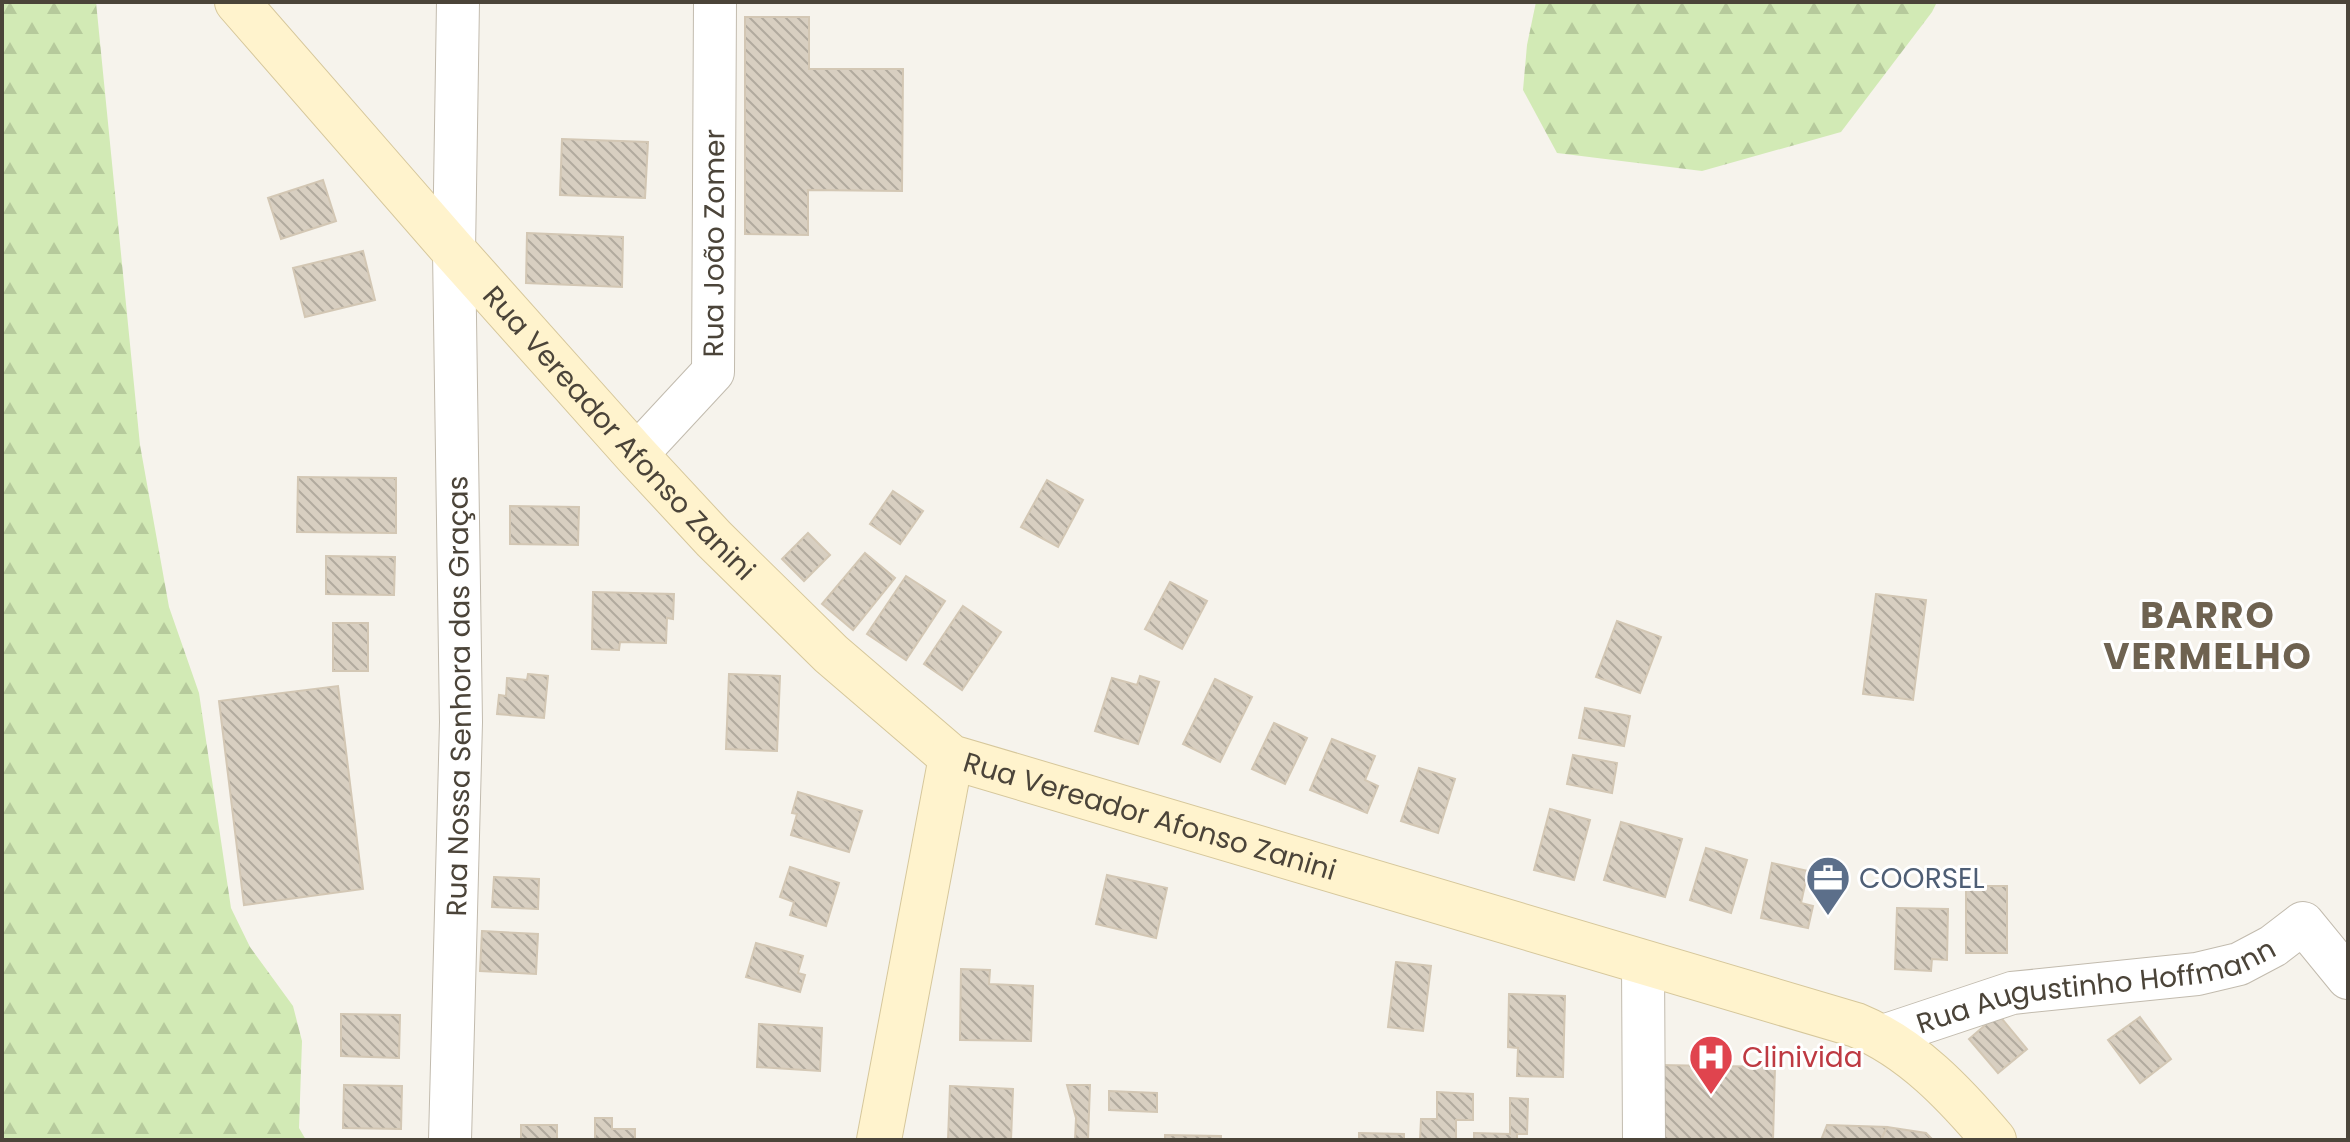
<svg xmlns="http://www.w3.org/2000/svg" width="2350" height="1142" viewBox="0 0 2350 1142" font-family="Poppins,sans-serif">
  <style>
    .forest { fill: url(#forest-firs) }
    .building { fill: url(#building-back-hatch); stroke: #d3c7b4; stroke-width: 2 }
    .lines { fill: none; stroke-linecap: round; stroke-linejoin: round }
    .street-casing { stroke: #c2bbae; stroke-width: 44 }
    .secondary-casing { stroke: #d6c79b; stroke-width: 46 }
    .street { stroke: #fff; stroke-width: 42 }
    .secondary { stroke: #fff3cd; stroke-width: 44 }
    .labels { text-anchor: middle; stroke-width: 6; stroke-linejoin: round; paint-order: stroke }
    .street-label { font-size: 28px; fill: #4b4439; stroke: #fff }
    .service-label { font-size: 28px; fill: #4e5e75; stroke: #fff; text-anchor: start }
    .health-label { font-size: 28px; fill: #be3a42; stroke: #fff; text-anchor: start }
    .district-label { font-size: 36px; font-weight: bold; letter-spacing: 2px; fill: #6e6250; stroke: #fff }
  </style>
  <defs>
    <pattern id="forest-firs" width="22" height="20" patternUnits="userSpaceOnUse" patternTransform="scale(2)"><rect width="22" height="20" fill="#d2eab5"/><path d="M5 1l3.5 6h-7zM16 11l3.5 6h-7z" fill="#b6ca9c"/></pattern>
    <pattern id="building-back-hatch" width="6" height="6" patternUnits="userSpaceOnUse" patternTransform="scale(2)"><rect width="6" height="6" fill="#d8cfc1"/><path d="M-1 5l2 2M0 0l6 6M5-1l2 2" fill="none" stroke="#b1aa9e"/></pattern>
  </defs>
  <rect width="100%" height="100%" fill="#f6f3ec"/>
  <g class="forest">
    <polygon points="2,2 96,2 140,445 169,607 199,693 231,908 250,947 293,1006 302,1041 299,1128 306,1140 2,1140"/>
    <polygon points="1536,2 1937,2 1932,12 1841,132 1702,171 1557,153 1523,90 1527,45"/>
  </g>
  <g class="building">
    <polygon points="745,17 809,17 809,69 903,69 902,191 808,190 808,235 745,234"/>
    <polygon points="562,139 648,142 645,198 560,195"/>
    <polygon points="323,180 336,221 281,239 268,198"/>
    <polygon points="527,233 623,237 622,287 526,283"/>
    <polygon points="363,251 375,300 305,317 293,268"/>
    <polygon points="298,477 396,478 396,533 297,532"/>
    <polygon points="1047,480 1083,500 1058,547 1021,527"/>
    <polygon points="893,491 923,511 900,544 870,524"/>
    <polygon points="510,506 579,507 578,545 510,544"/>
    <polygon points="808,533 830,555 804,581 782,559"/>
    <polygon points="865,553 895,578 853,630 822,604"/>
    <polygon points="326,556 395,557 394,595 326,594"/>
    <polygon points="906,576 945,601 906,660 867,634"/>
    <polygon points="1170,582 1207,601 1182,649 1145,629"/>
    <polygon points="593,592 674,594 673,619 667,618 666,643 620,642 619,650 592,649"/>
    <polygon points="1876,594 1926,600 1913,700 1863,694"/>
    <polygon points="963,606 1001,632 962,690 924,664"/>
    <polygon points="1617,621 1661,637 1640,693 1596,677"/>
    <rect x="333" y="623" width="35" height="48"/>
    <polygon points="528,674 548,676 544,718 497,714 499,695 506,696 507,678 527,680"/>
    <polygon points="729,674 780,676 777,751 726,749"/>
    <polygon points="1140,676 1159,682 1138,744 1095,731 1112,678 1137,685"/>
    <polygon points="1215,679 1252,697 1220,762 1183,744"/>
    <polygon points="338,686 363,889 244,905 219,701"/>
    <polygon points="1585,708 1630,716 1624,746 1579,738"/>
    <polygon points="1274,723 1307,738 1285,784 1252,769"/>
    <polygon points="1332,739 1375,756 1365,780 1378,786 1367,813 1310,790"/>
    <polygon points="1573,755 1617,763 1612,793 1567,784"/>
    <polygon points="1419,768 1455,779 1438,833 1401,821"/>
    <polygon points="798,792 862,811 849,852 791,835 797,814 792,813"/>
    <polygon points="1550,809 1590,820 1574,880 1534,870"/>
    <polygon points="1621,822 1682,839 1665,897 1604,880"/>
    <polygon points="1706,848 1747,860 1731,913 1690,900"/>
    <polygon points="1772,863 1808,871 1801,903 1813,906 1808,928 1761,918"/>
    <polygon points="790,867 839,883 826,926 790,915 794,902 780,897"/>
    <polygon points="1107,875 1167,888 1156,938 1096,924"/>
    <polygon points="494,877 539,879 538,909 492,907"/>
    <rect x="1966" y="886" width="41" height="67"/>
    <polygon points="1897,908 1948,909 1947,960 1932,959 1931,971 1895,969"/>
    <polygon points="482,931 538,934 536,974 480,971"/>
    <polygon points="756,943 803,956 798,973 805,975 800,992 746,977"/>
    <polygon points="1396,962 1431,966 1423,1031 1388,1027"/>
    <polygon points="961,969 990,970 989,984 1033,986 1031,1041 960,1040"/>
    <polygon points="1509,994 1565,996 1563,1077 1517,1076 1518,1048 1508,1047"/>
    <polygon points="341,1014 400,1015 399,1058 341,1056"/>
    <polygon points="1998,1014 2027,1049 1998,1073 1969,1039"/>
    <polygon points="2140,1017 2171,1059 2140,1083 2108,1040"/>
    <polygon points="759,1024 822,1028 820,1071 757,1067"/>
    <polygon points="1659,1065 1775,1067 1773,1140 1657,1140"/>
    <polygon points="344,1085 402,1086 401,1129 343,1128"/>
    <polygon points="1067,1085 1090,1085 1088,1140 1075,1140 1076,1118"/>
    <polygon points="950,1086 1013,1089 1011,1140 948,1140"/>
    <polygon points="1109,1091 1157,1093 1157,1112 1109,1110"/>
    <polygon points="1437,1092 1473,1094 1473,1120 1456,1120 1456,1140 1420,1140 1421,1119 1437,1119"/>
    <polygon points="1510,1098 1528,1099 1527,1134 1517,1134 1517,1140 1474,1140 1474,1133 1510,1134"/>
    <polygon points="595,1118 612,1118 612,1129 635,1129 635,1140 595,1140"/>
    <rect x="521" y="1125" width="36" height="15"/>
    <polygon points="1827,1125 1887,1127 1881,1140 1821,1140"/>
    <polygon points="1887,1127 1926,1133 1933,1140 1881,1140"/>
    <polygon points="1359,1133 1404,1134 1404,1140 1359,1140"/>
    <polygon points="1165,1135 1221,1136 1221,1140 1165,1140"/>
  </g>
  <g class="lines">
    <g class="street-casing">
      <g id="street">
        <path id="s1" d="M636,455L713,372L715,2"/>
        <polyline points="1643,963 1644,1140"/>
        <path id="s2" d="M1883,1036L2012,993L2197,974L2239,964L2273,946L2303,923L2348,978"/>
        <path id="s3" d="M450,1140L461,722L454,251L458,2"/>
      </g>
    </g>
    <g class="secondary-casing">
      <g id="secondary">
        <path id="s4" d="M237,2L454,251L636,455L714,539L831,654L951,757L1856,1025C1912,1048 1955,1094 1994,1140"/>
        <polyline points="879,1140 951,757"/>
      </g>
    </g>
    <use href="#street" class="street"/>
    <use href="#secondary" class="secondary"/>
  </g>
  <defs>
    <g id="office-pin" transform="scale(2.3)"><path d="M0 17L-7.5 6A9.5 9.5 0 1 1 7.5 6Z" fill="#5c6f8a" stroke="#fff"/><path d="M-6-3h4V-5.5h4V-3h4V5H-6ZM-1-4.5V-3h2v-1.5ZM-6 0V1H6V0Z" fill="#fff"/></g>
    <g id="hospital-pin" transform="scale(2.3)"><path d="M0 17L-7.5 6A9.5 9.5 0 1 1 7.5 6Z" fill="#e0444e" stroke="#fff"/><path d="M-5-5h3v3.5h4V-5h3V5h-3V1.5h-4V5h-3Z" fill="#fff"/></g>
  </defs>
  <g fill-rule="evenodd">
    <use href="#office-pin" x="1828" y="878"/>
    <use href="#hospital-pin" x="1711" y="1057"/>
  </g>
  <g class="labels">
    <g class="street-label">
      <text dy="10" stroke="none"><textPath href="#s1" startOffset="242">Rua João Zomer</textPath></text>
      <text dy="10" stroke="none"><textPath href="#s4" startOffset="576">Rua Vereador Afonso Zanini</textPath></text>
      <text dy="10" stroke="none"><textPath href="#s3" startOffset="444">Rua Nossa Senhora das Graças</textPath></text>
      <text dy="10" stroke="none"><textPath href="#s4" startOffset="1248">Rua Vereador Afonso Zanini</textPath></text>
      <text dy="10" stroke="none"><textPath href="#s2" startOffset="220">Rua Augustinho Hoffmann</textPath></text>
    </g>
    <g class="service-label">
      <text x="1859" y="888">COORSEL</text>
    </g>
    <g class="health-label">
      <text x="1742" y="1067">Clinivida</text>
    </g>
    <g class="district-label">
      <text x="2208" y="628">BARRO<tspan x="2208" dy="41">VERMELHO</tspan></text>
    </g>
  </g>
  <rect width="2350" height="1142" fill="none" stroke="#4b4439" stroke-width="8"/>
</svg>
